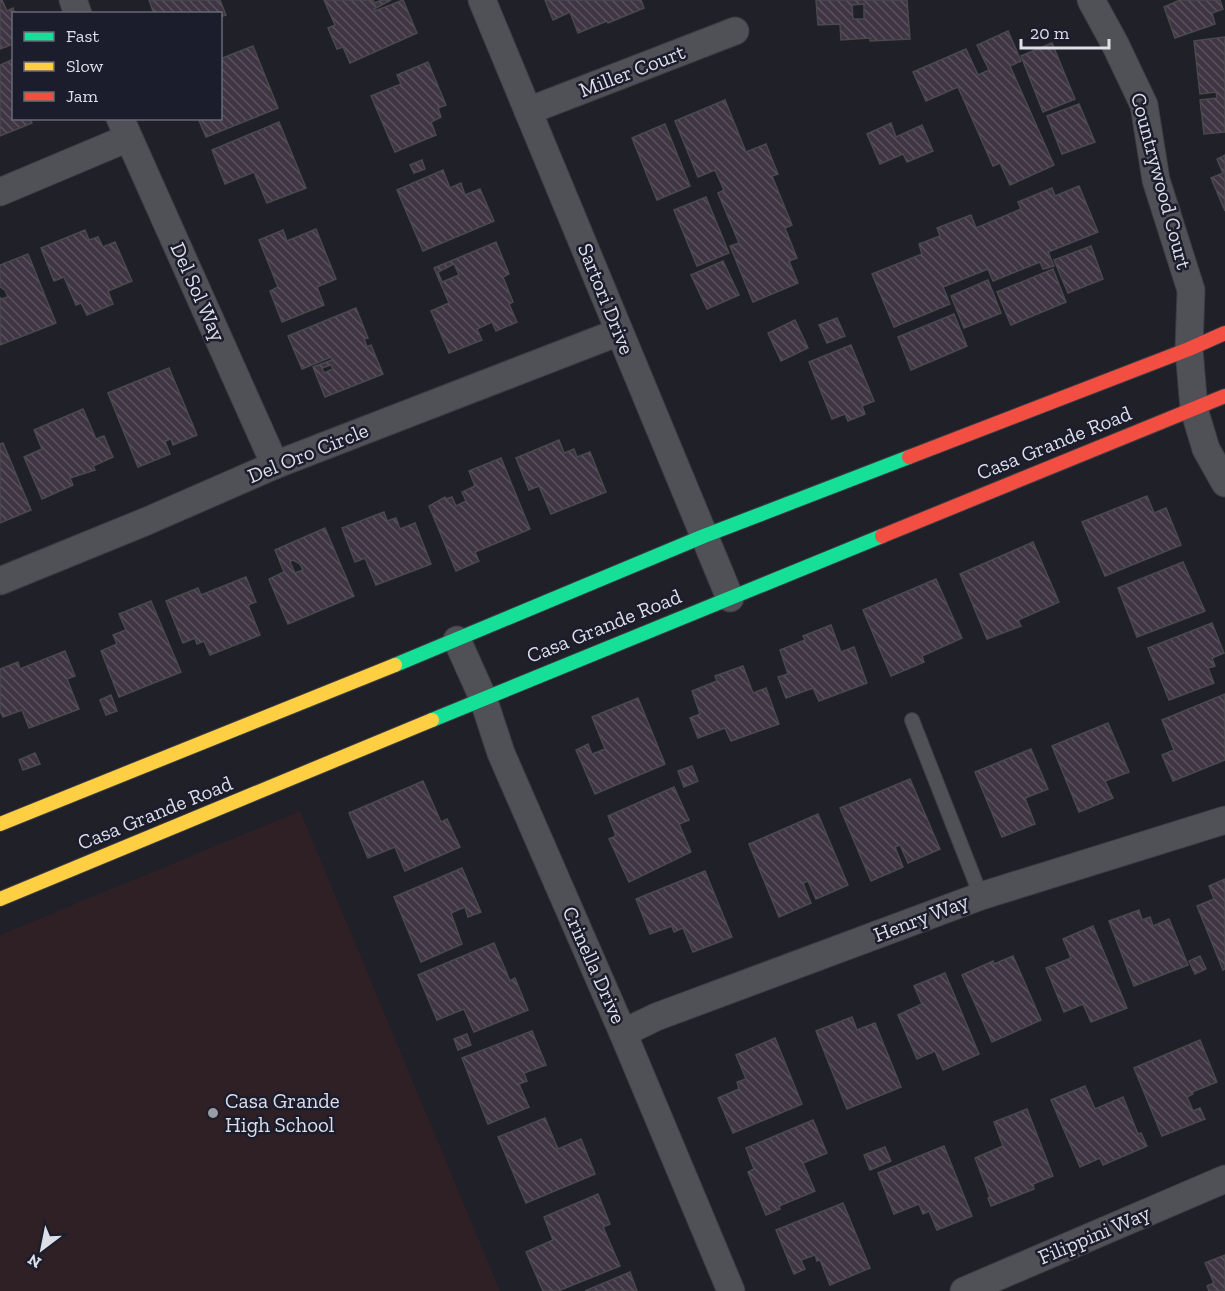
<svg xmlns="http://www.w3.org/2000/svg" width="1225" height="1291" viewBox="0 0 1225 1291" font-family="'Zilla Slab',serif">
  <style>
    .education { fill: #2f2026 }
    .building { fill: url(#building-back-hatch); stroke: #4a494e; stroke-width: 1.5; fill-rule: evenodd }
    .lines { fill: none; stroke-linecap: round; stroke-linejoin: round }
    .lane-casing { stroke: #3c3c43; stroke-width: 16 }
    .street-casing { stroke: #3c3c43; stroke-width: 29 }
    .fast-casing { stroke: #3c3c43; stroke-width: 16 }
    .slow-casing { stroke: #3c3c43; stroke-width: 16 }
    .jam-casing { stroke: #3c3c43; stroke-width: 16 }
    .lane { stroke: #4f5157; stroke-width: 14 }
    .street { stroke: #4f5157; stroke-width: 27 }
    .fast { stroke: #16e098; stroke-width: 14 }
    .slow { stroke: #ffcf43; stroke-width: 14 }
    .jam { stroke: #f24e42; stroke-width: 14 }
    .poi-dot { fill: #9a9ca5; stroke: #1b1d2c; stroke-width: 2 }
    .labels { text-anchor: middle; stroke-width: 5; stroke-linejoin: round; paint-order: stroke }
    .street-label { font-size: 21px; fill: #dcdee8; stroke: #1b1d2c }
    .poi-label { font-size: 21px; fill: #dcdee8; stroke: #1b1d2c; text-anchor: start }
  </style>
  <defs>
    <pattern id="building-back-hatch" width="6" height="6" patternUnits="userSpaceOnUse" patternTransform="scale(1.5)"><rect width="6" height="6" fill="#3f3543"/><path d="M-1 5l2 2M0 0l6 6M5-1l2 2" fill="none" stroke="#5a525e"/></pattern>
  </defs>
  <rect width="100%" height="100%" fill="#1f2028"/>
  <polygon class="education" points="300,811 500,1291 0,1291 0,935"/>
  <g class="building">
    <polygon points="0,0 2,0 7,11 13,8 15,14 14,14 14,44 0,49"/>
    <polygon points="149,0 220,0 226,15 220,17 220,14 154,14"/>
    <polygon points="324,0 373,0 374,3 382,0 391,0 374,9 375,11 403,0 417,33 350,63 343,47 337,49 328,28 335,25"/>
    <polygon points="545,0 641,0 644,8 608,23 607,21 578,33 570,12 553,20"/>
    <path d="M816,0H907L910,39L870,41V38L841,40L840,24L818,25ZM864,4V19H853L852,5Z"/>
    <polygon points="1180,0 1220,0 1223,9 1212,13 1215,24 1175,38 1164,7"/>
    <polygon points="1008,31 1021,61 1010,66 1054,165 1010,185 1000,163 993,166 958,87 926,101 913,72 966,49 978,75 989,70 977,45"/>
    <polygon points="1225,37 1225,132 1204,134 1200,100 1217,98 1216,92 1200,94 1194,41"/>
    <polygon points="1052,43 1075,99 1043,112 1021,56"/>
    <polygon points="253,46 278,108 206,137 198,118 220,118 220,59"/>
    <polygon points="14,59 14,118 30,118 32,123 0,136 0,65"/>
    <polygon points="428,62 446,105 438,108 441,117 431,122 436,135 395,152 371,96 401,84 397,75"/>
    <polygon points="725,100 746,152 766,144 778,174 772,176 792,225 785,228 797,258 789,261 798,283 753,302 730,246 739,243 718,193 724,190 715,170 698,177 675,121"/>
    <polygon points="1079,104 1095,142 1062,154 1047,116"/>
    <polygon points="279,122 306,188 267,203 254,172 225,184 212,150"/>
    <polygon points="891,123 896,137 922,125 933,151 907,162 903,154 880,164 867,134"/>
    <polygon points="665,124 690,186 657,200 632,138"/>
    <polygon points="1225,155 1225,211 1211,178 1223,173 1217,159"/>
    <polygon points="422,160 425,169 414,173 410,165"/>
    <polygon points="443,170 450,188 461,183 465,195 480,189 494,221 423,251 397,190"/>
    <polygon points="1079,186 1098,232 1048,252 1054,266 1043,269 1040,262 993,281 988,269 943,287 950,304 894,327 872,274 922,254 919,244 940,236 937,228 971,215 976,228 1021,209 1018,202 1052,188 1055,196"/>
    <polygon points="706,197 729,253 697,266 674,210"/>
    <polygon points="316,229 336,279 317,287 324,305 282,322 270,291 278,287 259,240 283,230 287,241"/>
    <polygon points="85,230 89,240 98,237 103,247 115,242 132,281 108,291 113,304 87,315 81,303 76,305 64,277 54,281 41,248"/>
    <path d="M496,242L509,274L503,277L513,302L509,304L517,322L496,331L492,322L477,329L482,340L449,353L431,311L449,303L434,268ZM454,264L459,275L442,282L438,272Z"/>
    <polygon points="1091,246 1103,279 1068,293 1054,260"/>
    <polygon points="28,254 56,323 0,345 0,297 1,299 8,297 5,290 0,287 0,265"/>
    <polygon points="723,261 739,295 707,309 691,275"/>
    <polygon points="1053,269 1066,302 1011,325 997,292"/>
    <polygon points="988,280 1001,313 964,328 951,296"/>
    <path d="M356,308L368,338L364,339L367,347L371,345L383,374L325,397L313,367L332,360L331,357L302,369L288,336ZM331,365L333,369L324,373L322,368Z"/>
    <polygon points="954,314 967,346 911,370 898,337"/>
    <polygon points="837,318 845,336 827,343 819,325"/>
    <polygon points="795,320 808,348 781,361 768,333"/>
    <polygon points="851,345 874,401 862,406 865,414 848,421 845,414 832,419 809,362"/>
    <polygon points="169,368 197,435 173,445 171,439 165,441 170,454 138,467 108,393"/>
    <polygon points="83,409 96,439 104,436 113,457 93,466 95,470 70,478 73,485 42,499 24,457 42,449 34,430"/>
    <polygon points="559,440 564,453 574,449 577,457 590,452 606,492 551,514 539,486 529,490 516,458"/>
    <polygon points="3,443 31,510 0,523 0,444"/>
    <polygon points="501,458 530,529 475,552 479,561 456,571 429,506 445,497 446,499 452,497 456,506 466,501 462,492 475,486 469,471"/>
    <polygon points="1147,496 1154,513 1166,508 1181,545 1105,576 1082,522"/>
    <polygon points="384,512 387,521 396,518 400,529 415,523 431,564 376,585 365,558 355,562 342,528"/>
    <path d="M325,528L354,596L288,624L269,579L284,572L275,550ZM293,560L300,564L303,570L295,573L290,562Z"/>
    <polygon points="1033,542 1059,602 1018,620 1021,626 987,639 960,574"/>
    <polygon points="1183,562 1205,611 1137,637 1118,588"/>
    <polygon points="246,577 256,602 248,605 260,635 210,655 204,641 197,644 195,638 183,643 166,601 198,588 201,595"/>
    <polygon points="936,579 962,638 922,656 924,662 891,676 863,610"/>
    <polygon points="151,601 181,672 119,697 101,651 117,644 113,635 126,630 119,614"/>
    <polygon points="1212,623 1224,653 1212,658 1215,666 1208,668 1214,683 1169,700 1148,648"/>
    <polygon points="831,625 841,652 854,647 867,683 819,701 813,688 786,698 778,677 788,674 780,650 805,640 803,636"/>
    <polygon points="65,651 75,676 67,679 79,709 29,728 22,710 3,717 0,711 0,669 18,662 20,669"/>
    <polygon points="743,666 753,693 766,688 779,724 731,741 725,728 698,738 690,718 700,714 692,691 717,681 715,676"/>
    <polygon points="1225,694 1225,760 1173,781 1162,755 1174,750 1162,720"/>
    <polygon points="111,695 117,711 106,715 100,700"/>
    <polygon points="638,698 665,764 595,794 576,750 588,744 592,754 605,749 592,717"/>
    <polygon points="1108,723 1129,772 1105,781 1113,798 1079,812 1052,746"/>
    <polygon points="1031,749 1048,789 1025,798 1035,824 1002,837 975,772"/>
    <polygon points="35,753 40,764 23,770 19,760"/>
    <polygon points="692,766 698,781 684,787 678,771"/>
    <polygon points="910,779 940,849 908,863 900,845 895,847 903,867 871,881 840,808"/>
    <polygon points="423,781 441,822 447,819 460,847 405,871 395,847 368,858 349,813"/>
    <polygon points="674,787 689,820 679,824 691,852 629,882 609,839 616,836 608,816"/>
    <polygon points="818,814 848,885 816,899 808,881 803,883 811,903 779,917 749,844"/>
    <polygon points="462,868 481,912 468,917 465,907 451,913 462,944 421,962 394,897"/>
    <polygon points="705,871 732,937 693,952 683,928 674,932 672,926 650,934 636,899"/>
    <polygon points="1225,879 1225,969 1223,970 1197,906 1214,899 1209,886"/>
    <polygon points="1139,910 1142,920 1150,917 1153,926 1169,919 1188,965 1134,986 1109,921"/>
    <polygon points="1093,926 1127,1008 1091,1022 1083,1004 1064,1012 1046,968 1071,958 1063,939"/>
    <polygon points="494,943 510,981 515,978 528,1010 474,1032 464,1009 437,1020 418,975"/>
    <polygon points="1013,956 1041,1020 992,1042 962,975 993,961 994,964"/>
    <polygon points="1200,956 1206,969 1195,974 1189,961"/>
    <polygon points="945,973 979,1054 943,1070 935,1051 917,1059 898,1015 922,1004 914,986"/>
    <polygon points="852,1017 857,1030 875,1023 901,1087 847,1109 816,1031"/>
    <polygon points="532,1031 546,1065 524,1073 527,1081 519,1084 529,1107 488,1124 462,1058"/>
    <polygon points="467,1034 471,1045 458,1050 454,1039"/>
    <polygon points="775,1038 802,1104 733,1133 718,1098 739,1089 737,1082 746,1079 736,1055"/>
    <polygon points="1200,1040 1217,1082 1192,1092 1193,1094 1187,1097 1193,1111 1200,1108 1205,1119 1162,1136 1134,1068"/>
    <polygon points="1085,1086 1095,1109 1123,1097 1138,1134 1141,1133 1147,1146 1103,1165 1100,1158 1080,1167 1051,1100"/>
    <polygon points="1027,1109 1053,1176 1033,1184 1034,1189 991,1206 988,1198 990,1197 975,1158 1003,1146 994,1122"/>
    <polygon points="545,1118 558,1149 581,1139 595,1174 526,1203 498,1137"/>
    <polygon points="813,1120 827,1153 803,1163 815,1191 779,1206 780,1209 766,1215 748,1172 754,1169 746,1148"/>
    <polygon points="944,1146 972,1216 937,1230 929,1211 923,1214 919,1204 894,1214 878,1173"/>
    <polygon points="885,1147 891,1161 870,1170 864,1155"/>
    <polygon points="598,1194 610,1224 603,1227 620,1266 558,1291 543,1291 526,1252 553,1240 544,1217"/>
    <polygon points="843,1203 870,1268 830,1285 820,1260 817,1261 815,1255 801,1260 805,1269 794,1274 776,1230"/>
    <polygon points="1225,1255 1225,1291 1209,1291 1207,1286 1214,1283 1205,1263"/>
    <polygon points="630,1272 637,1291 585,1291"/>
  </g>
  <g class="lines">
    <g class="lane-casing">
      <polyline id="lane" points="912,720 981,896"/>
    </g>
    <g class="street-casing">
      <g id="street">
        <polyline points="73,0 78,14"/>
        <polyline points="482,0 730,598"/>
        <polyline points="1091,0 1115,44 1144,105 1156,180 1191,290 1189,349 1194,409 1206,449 1225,483"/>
        <polyline points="528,111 735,31"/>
        <polyline points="120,118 275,465"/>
        <polyline points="0,192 128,138"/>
        <polyline points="0,581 147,521 275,465 619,332"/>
        <polyline points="457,640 483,698 501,753 623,1033 731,1291"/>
        <polyline points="623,1033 656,1017 981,896 1225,820"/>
        <polyline points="964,1291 1225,1179"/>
      </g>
    </g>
    <g class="fast-casing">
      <g id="fast">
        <polyline points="395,665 704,536 909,457"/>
        <polyline points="432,720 882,536"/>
      </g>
    </g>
    <g class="slow-casing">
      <g id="slow">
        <polyline points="0,824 395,665"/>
        <polyline points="0,899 432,720"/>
      </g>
    </g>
    <g class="jam-casing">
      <g id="jam">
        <polyline points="909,457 1189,349 1225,333"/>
        <polyline points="882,536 1225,396"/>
      </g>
    </g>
    <use href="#lane" class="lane"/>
    <use href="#street" class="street"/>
    <use href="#fast" class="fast"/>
    <use href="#slow" class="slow"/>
    <use href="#jam" class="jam"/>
  </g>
  <circle class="poi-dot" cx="213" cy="1113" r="6"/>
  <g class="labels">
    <g class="street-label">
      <text transform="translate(632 71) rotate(-21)" y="7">Miller Court</text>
      <text transform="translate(1161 181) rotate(75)" y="7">Countrywood Court</text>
      <text transform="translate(198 292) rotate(66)" y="7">Del Sol Way</text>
      <text transform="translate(606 299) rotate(68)" y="7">Sartori Drive</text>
      <text transform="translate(1054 443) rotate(-22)" y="7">Casa Grande Road</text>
      <text transform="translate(308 453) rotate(-22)" y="7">Del Oro Circle</text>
      <text transform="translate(604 626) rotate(-22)" y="7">Casa Grande Road</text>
      <text transform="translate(155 813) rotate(-22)" y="7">Casa Grande Road</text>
      <text transform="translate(921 918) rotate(-21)" y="7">Henry Way</text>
      <text transform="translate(594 965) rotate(66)" y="7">Crinella Drive</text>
      <text transform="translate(1094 1235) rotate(-23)" y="7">Filippini Way</text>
    </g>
    <g class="poi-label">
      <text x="225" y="1108">Casa Grande<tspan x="225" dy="24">High School</tspan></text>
    </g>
  </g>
  <rect x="12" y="12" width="210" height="108" fill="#1b1d2c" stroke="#686a77" stroke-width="1.5"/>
  <rect x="24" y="32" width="30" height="9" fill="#16e098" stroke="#686a77" stroke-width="1.5"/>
  <text x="66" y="42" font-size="18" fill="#dcdee8">Fast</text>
  <rect x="24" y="62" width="30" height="9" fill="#ffcf43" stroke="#686a77" stroke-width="1.5"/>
  <text x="66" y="72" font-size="18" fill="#dcdee8">Slow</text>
  <rect x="24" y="92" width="30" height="9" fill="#f24e42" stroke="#686a77" stroke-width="1.5"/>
  <text x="66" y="102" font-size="18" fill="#dcdee8">Jam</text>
  <g transform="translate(42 1249) rotate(212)" stroke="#1b1d2c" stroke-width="4.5" paint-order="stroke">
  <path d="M0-4.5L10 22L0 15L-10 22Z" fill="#dcdee8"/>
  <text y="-9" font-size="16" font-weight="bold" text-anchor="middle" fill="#dcdee8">N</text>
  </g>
  <path d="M1021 39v9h88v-9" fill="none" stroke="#dcdee8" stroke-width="3"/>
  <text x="1030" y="39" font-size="18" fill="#dcdee8" stroke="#1b1d2c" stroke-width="4.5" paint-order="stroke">20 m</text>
</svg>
